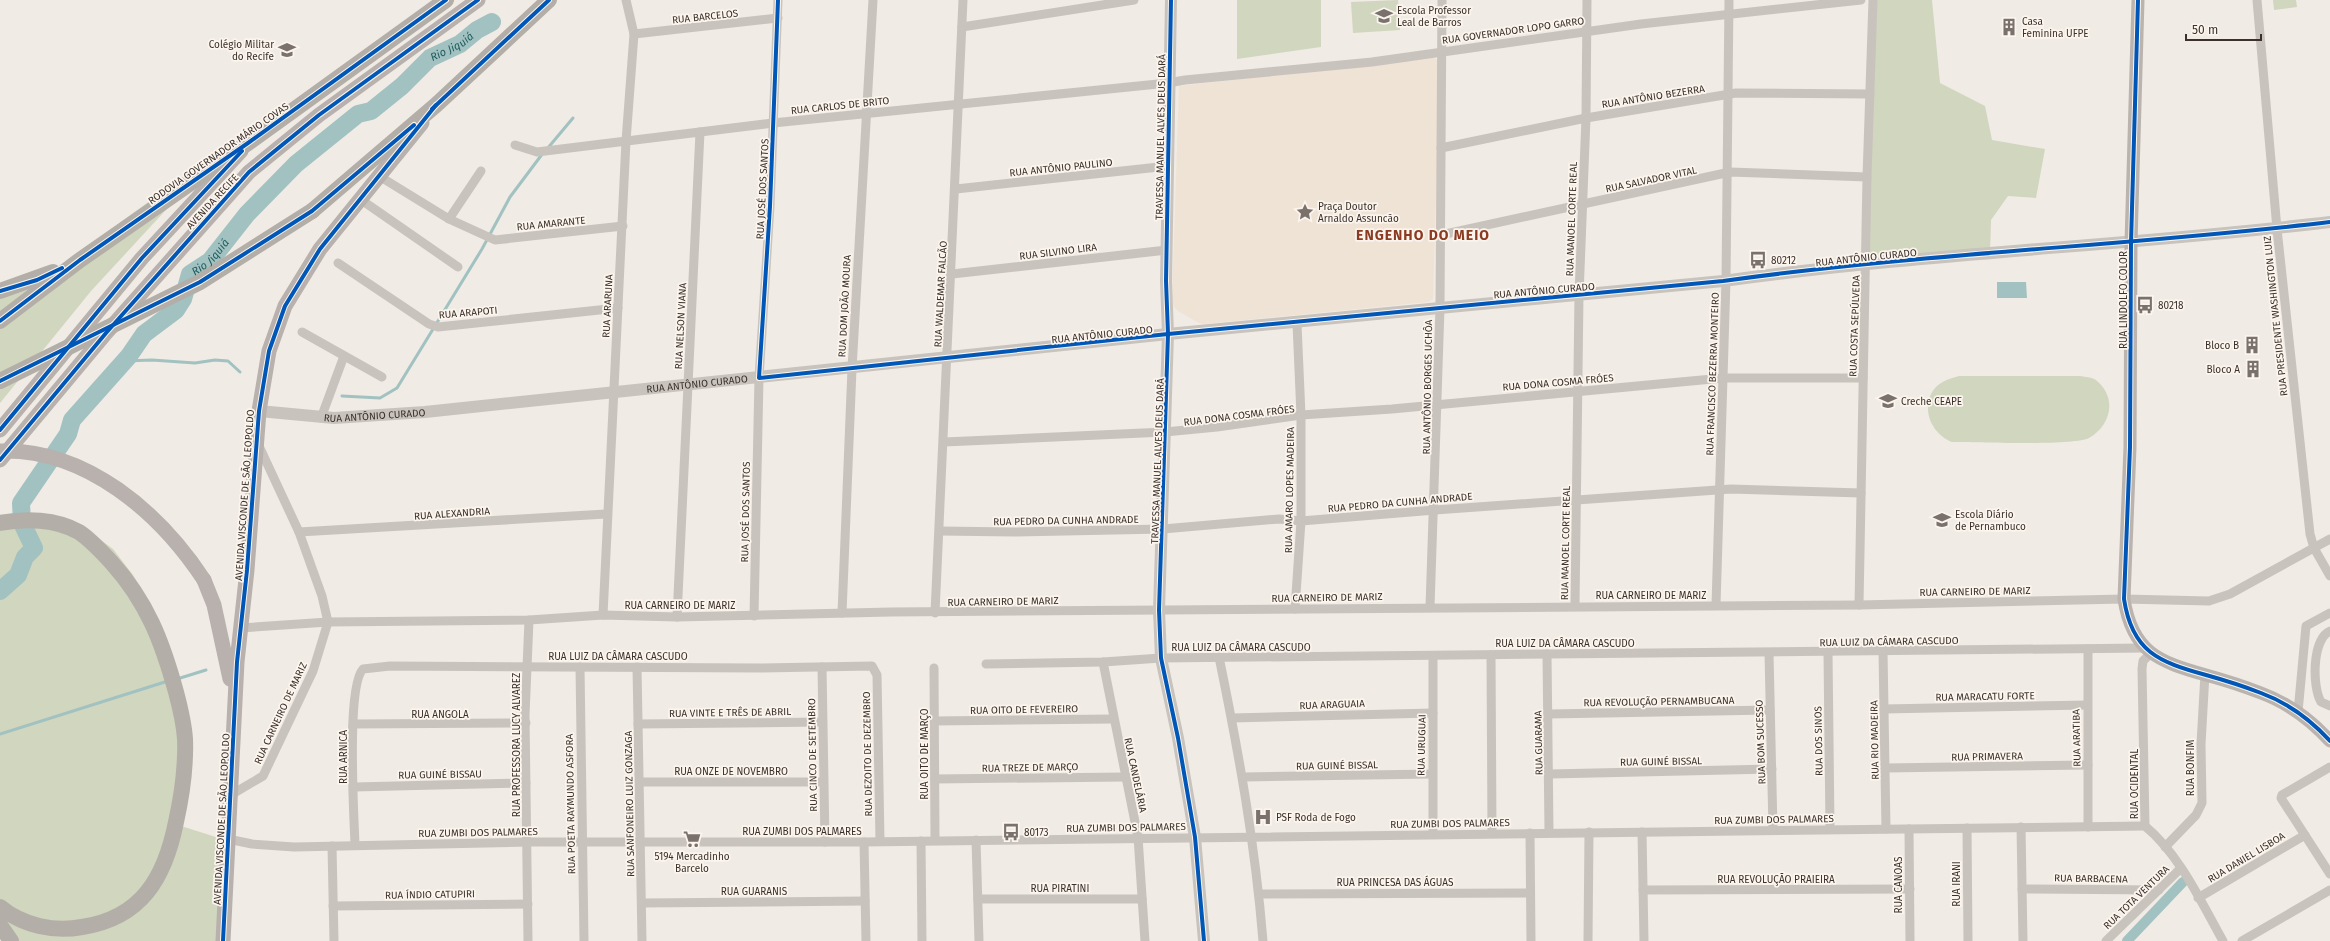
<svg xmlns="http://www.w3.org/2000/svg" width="2330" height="941" viewBox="0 0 2330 941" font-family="'Fira Sans',sans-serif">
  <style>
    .green { fill: #d1d6bf }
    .plaza { fill: #eee3d5 }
    .water { fill: #a1c2c1 }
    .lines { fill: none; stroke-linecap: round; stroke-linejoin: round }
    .stream { stroke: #a1c2c1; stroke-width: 3 }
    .canal { stroke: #a1c2c1; stroke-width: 10 }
    .river { stroke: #a1c2c1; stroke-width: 18 }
    .minor { stroke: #c9c3be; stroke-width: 9 }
    .tertiary { stroke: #c9c3be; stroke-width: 12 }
    .secondary { stroke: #bab3ae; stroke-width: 13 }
    .primary { stroke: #b8b1ad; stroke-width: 15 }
    .trunk { stroke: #b4aea8; stroke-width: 16 }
    .primary-bridge { stroke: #b8b1ad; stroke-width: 15 }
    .trunk-bridge { stroke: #b4aea8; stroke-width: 16 }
    .cycleway-casing { stroke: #fbf5ee; stroke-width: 6 }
    .cycleway { stroke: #0057b8; stroke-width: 4 }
    .labels { text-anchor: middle; stroke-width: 3.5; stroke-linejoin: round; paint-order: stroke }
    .poi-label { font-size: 10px; fill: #3b302b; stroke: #fbf5ee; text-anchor: start }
    .street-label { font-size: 10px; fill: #3b302b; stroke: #fbf5ee }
    .water-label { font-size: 11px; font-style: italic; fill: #1f5a5e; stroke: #fbf5ee }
    .district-label { font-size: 14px; font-weight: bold; letter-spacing: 1px; fill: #8c3b22; stroke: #fbf5ee }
  </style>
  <rect width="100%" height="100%" fill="#f0ebe5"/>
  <g class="green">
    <polygon points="1237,0 1321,0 1321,47 1237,59"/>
    <polygon points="1398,0 1400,30 1353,33 1351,2"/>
    <polygon points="1873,0 1932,0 1940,83 1985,106 1992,140 2045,149 2036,198 2008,196 1991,220 1990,253 1867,263"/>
    <polygon points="2273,0 2296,0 2297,7 2274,10"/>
    <polygon points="224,147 91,291 0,403 0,296 30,288"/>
    <path d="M1959,376H2080C2085,377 2094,377 2097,381C2118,399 2110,426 2089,438C2074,446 1976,442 1952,442C1934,435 1922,414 1931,394C1936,383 1948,379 1959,376Z"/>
    <polygon points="5,523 94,535 113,549 133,575 153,609 177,696 178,825 222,839 217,941 15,941 0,921 0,524"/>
  </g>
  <polygon class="plaza" points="1433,58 1438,60 1438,125 1433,299 1428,302 1204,324 1199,323 1178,311 1174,307 1172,299 1179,86"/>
  <polygon class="water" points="1997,282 2026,282 2027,298 1997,298"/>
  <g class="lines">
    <g class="stream">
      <polyline points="547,149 573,118"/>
      <polyline points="125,361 152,360 195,363 215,360 228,361 240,372"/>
      <polyline points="342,396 380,398 397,388 482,249 510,197 543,153"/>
      <polyline points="177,679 206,670"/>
      <polyline points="0,734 168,681"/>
    </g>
    <polyline class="canal" points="2127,941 2183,882"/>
    <path class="river" id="s1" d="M0,591L18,575L25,557L34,548L22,523L21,503L68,434L72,420L129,356L144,334L176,310L183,299L190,274L210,261L247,214L296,164L358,114L371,111L402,86L430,58L460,44L477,30L492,22"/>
    <g class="minor">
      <polyline points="2257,0 2277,229 2310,534 2314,548 2330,576"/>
      <polyline points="962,27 1134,0"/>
      <polyline points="634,34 778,18"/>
      <polyline points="515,145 537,152 773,123 1168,83 1185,80 1372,62 1641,24 1861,0"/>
      <polyline points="1441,148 1586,118 1736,93 1870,94"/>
      <polyline points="379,176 449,219 495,240 623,226"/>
      <polyline points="956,189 1168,166"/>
      <polyline points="360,199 458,267"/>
      <polyline points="449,219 481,171"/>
      <polyline points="1441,235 1730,172 1867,177"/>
      <polyline points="338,263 429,324 438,327 618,308"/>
      <polyline points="952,274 1167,250"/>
      <polyline points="302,332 382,377"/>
      <polyline points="321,418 344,356"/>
      <polyline points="944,442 1165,432 1217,427 1301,415 1392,409 1723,378 1863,378"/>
      <polyline points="940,531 1014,532 1163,529 1279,519 1301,521 1435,510 1731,489 1861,493"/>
      <polyline points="299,532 606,514"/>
      <polyline points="1716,605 1726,280 1729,0"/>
      <polyline points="1859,605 1867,177 1873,0"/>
      <polyline points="1575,606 1579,295 1586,118 1587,0"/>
      <polyline points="1430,607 1440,308 1442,0"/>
      <polyline points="1295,609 1301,521 1301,415 1297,324"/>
      <polyline points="842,613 852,369 873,0"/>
      <polyline points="935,613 963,0"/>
      <polyline points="603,615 626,141 634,34 626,0"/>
      <polyline points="754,616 759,378 770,206 778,0"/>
      <polyline points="677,617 700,132"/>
      <polyline points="241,628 328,622 529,620 603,615 677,617 891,612 1859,605 2124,599 2209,601 2230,594 2330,539"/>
      <path d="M2330,631C2312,639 2312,687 2321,702L2330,706"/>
      <polyline points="2088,649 2088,827"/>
      <polyline points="1883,651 1886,829"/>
      <polyline points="1828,652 1830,829"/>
      <polyline points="1769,653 1773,830"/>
      <path d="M2151,653L2143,661L2142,669L2145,826C2180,855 2201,902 2223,941"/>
      <polyline points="1547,654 1549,832"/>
      <polyline points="1491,655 1492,833"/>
      <path d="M1219,657C1239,754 1255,843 1263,941"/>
      <polyline points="1433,657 1433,834"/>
      <polyline points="1103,662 1138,837 1145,941"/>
      <polyline points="986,664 1103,662 1161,658 2144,648"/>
      <polyline points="580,667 584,941"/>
      <polyline points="637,667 642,941"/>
      <polyline points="822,667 825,842"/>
      <polyline points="934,668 935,840"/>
      <polyline points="1884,709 2087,705"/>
      <polyline points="2298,712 2306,626 2330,613"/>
      <polyline points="1549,714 1770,710"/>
      <polyline points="1232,718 1433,713"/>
      <polyline points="934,721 1113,719"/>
      <polyline points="354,724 526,723"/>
      <polyline points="638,724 822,722"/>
      <polyline points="2330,767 2282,795 2281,798 2330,874"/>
      <polyline points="1886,768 2088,765"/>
      <polyline points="1550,774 1772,769"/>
      <polyline points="1244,777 1432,774"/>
      <polyline points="935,779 1124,777"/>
      <polyline points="639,782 823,782"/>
      <polyline points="354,787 526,783"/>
      <polyline points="229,796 263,776 313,671 328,622 322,596 299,532 258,444"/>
      <polyline points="2021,827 2023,941"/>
      <polyline points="1967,828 1968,941"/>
      <polyline points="1909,829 1910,941"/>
      <polyline points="1642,832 1644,941"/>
      <polyline points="1530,833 1531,941"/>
      <polyline points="228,839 252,844 294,847 528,842 864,842 2145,826"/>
      <polyline points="976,840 979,941"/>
      <polyline points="921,841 922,941"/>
      <polyline points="864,842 866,941"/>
      <path d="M355,845C354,815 346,687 363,669L390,666L760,668L872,666L877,675L880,841"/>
      <polyline points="332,846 334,941"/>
      <polyline points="2165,847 2196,815 2202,803 2201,744 2205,674"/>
      <polyline points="2022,889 2159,890"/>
      <polyline points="1643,890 1910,889"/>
      <polyline points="1259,894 1530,893"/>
      <polyline points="2198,898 2305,835"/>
      <polyline points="978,899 1142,899"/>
      <polyline points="642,903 865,901"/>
      <polyline points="333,906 528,904"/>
      <polyline points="528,941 525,715 529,620"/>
      <polyline points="1588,941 1589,832"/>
      <polyline points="2106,941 2180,869"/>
      <polyline points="2242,941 2330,890"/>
    </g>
    <g class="tertiary">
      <polyline points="1171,0 1166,281 1168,334 1159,610 1161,658 1178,738 1195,837 1204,941"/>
      <path id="s2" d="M259,411L334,418L425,412L1168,334L1723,281C1924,253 2128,246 2330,222"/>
    </g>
    <path class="secondary" d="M2138,0L2131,243L2130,447L2124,599C2132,652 2159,662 2206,675C2224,680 2243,686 2261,693C2288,703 2311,720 2330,741"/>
    <g class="primary">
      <polyline points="0,430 142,258 241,151"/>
      <polyline points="0,460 106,333 249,172 319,115 478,0"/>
      <polyline points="204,580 214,605 230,679"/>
      <polyline points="223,941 237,662 247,570 259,411 269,351 285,306 320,249 422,123"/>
    </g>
    <g class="trunk">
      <polyline points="312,211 436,105 549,0"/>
      <polyline points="0,291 53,272"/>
      <polyline points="0,321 80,260 248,143 446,0"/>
      <path d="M0,523C25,518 56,519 79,532C91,540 102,552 112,563C147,602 162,641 176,692C180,707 184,723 185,739C186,767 182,795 176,822C165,877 142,918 82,927C54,932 23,926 0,907"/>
      <polyline points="0,925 11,941"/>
    </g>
    <path class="primary-bridge" d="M0,451C86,448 160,513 204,580"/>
    <polyline class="trunk-bridge" points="0,381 200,282 312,211"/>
    <g class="cycleway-casing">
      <g id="cycleway">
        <path d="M778,0L770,206L759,378L1168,334L1723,281C1924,253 2128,246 2330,222"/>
        <polyline points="1171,0 1166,281 1168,334 1159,610 1161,658 1178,738 1195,837 1204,941"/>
        <path d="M2138,0L2131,243L2130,447L2124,599C2132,652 2159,662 2206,675C2224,680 2243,686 2261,693C2288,703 2311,720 2330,741"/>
        <polyline points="432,109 549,0"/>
        <polyline points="0,291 37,280 62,268"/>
        <polyline points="0,321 80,260 248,143 446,0"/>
        <polyline points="0,381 200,282 312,211 414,125"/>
        <polyline points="0,430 142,258 242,151"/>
        <polyline points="0,460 106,333 249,172 319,115 478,0"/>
        <polyline points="223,941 237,662 247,570 259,411 269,351 285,306 320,249 436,105"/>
      </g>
    </g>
    <use href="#cycleway" class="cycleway"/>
  </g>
  <defs>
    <g id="school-bare" transform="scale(1.38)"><path d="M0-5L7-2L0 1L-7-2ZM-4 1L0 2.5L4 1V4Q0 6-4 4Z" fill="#7a716c" stroke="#fbf5ee" stroke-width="2.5" paint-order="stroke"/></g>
    <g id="building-bare" transform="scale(1.38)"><path d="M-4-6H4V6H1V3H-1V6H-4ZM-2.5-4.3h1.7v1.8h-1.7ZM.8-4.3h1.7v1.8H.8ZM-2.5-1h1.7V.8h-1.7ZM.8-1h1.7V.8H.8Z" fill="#7a716c" stroke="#fbf5ee" stroke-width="2.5" paint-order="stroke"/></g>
    <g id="sight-bare" transform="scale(1.38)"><path d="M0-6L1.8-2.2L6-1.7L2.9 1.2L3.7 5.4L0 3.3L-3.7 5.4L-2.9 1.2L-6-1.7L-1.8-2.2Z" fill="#7a716c" stroke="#fbf5ee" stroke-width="2.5" paint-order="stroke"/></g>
    <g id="bus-bare" transform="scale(1.38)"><path d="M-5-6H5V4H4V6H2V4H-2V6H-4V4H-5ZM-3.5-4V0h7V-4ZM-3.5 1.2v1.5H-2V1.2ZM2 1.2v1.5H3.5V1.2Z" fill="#7a716c" stroke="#fbf5ee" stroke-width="2.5" paint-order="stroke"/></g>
    <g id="hospital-bare" transform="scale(1.38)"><path d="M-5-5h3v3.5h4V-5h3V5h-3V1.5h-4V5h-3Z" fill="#7a716c" stroke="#fbf5ee" stroke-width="2.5" paint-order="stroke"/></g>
    <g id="supermarket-bare" transform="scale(1.38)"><path d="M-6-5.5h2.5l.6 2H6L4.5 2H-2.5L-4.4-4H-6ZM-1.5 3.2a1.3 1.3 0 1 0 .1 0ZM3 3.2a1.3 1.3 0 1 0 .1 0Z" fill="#7a716c" stroke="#fbf5ee" stroke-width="2.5" paint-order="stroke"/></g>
  </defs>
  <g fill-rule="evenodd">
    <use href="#school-bare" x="1384" y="16"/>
    <use href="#building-bare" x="2009" y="27"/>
    <use href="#school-bare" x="287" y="50"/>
    <use href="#sight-bare" x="1305" y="212"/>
    <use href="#bus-bare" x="1758" y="260"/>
    <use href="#bus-bare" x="2145" y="305"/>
    <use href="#building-bare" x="2252" y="345"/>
    <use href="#building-bare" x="2253" y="369"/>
    <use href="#school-bare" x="1888" y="401"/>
    <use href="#school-bare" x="1942" y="520"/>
    <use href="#hospital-bare" x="1263" y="817"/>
    <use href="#bus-bare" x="1011" y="832"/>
    <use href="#supermarket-bare" x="692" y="839"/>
  </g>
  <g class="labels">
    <g class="poi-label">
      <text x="1397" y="14">Escola Professor<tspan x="1397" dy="12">Leal de Barros</tspan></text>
      <text x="2022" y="25">Casa<tspan x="2022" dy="12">Feminina UFPE</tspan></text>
      <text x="274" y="48" text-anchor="end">Colégio Militar<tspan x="274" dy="12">do Recife</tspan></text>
      <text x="1318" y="210">Praça Doutor<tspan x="1318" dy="12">Arnaldo Assuncão</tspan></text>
      <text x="1771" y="264">80212</text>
      <text x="2158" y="309">80218</text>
      <text x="2239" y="349" text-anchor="end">Bloco B</text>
      <text x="2240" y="373" text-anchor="end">Bloco A</text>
      <text x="1901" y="405">Creche CEAPE</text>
      <text x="1955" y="518">Escola Diário<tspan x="1955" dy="12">de Pernambuco</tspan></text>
      <text x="1276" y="821">PSF Roda de Fogo</text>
      <text x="1024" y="836">80173</text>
      <text x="692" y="860" text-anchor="middle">5194 Mercadinho<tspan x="692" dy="12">Barcelo</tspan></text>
    </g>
    <g class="street-label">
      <text transform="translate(705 16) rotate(-6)" y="4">RUA BARCELOS</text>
      <text transform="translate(1513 30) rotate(-8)" y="4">RUA GOVERNADOR LOPO GARRO</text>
      <text transform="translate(1653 96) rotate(-9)" y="4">RUA ANTÔNIO BEZERRA</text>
      <text transform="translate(840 105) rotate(-6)" y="4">RUA CARLOS DE BRITO</text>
      <text transform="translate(1160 137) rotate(-89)" y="4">TRAVESSA MANUEL ALVES DEUS DARÁ</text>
      <text transform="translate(218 153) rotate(-35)" y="4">RODOVIA GOVERNADOR MÁRIO COVAS</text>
      <text transform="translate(1061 167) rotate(-6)" y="4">RUA ANTÔNIO PAULINO</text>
      <text transform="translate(1651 179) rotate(-12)" y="4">RUA SALVADOR VITAL</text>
      <text transform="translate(762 189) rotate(-87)" y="4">RUA JOSÉ DOS SANTOS</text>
      <text transform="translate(212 201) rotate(-47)" y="4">AVENIDA RECIFE</text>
      <text transform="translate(1571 219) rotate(-88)" y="4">RUA MANOEL CORTE REAL</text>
      <text transform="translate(551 223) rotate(-6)" y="4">RUA AMARANTE</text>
      <text transform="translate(1058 251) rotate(-7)" y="4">RUA SILVINO LIRA</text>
      <text transform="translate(1866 257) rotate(-6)" y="4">RUA ANTÔNIO CURADO</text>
      <text transform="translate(1544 290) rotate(-5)" y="4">RUA ANTÔNIO CURADO</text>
      <text transform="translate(940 294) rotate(-87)" y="4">RUA WALDEMAR FALCÃO</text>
      <text transform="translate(2123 300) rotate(-90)" y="4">RUA LINDOLFO COLOR</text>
      <text transform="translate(607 306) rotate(-87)" y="4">RUA ARARUNA</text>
      <text transform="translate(844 306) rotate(-87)" y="4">RUA DOM JOÃO MOURA</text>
      <text transform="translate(468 312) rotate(-5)" y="4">RUA ARAPOTI</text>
      <text transform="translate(2275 316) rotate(-96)" y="4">RUA PRESIDENTE WASHINGTON LUIZ</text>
      <text transform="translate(680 326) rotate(-87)" y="4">RUA NELSON VIANA</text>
      <text transform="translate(1854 326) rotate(-88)" y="4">RUA COSTA SEPÚLVEDA</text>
      <text transform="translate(1102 334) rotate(-6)" y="4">RUA ANTÔNIO CURADO</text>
      <text transform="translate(1712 374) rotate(-88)" y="4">RUA FRANCISCO BEZERRA MONTEIRO</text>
      <text transform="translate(1558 382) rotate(-5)" y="4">RUA DONA COSMA FRÓES</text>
      <text dy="4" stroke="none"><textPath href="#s2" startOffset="440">RUA ANTÔNIO CURADO</textPath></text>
      <text transform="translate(1427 387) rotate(-89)" y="4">RUA ANTÔNIO BORGES UCHÔA</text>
      <text dy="4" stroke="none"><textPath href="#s2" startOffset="116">RUA ANTÔNIO CURADO</textPath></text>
      <text transform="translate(1239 415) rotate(-7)" y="4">RUA DONA COSMA FRÓES</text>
      <text transform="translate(1157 461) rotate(-88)" y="4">TRAVESSA MANUEL ALVES DEUS DARÁ</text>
      <text transform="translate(1289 490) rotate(-89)" y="4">RUA AMARO LOPES MADEIRA</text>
      <text transform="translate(244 495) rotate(-86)" y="4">AVENIDA VISCONDE DE SÃO LEOPOLDO</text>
      <text transform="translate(1400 502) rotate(-5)" y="4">RUA PEDRO DA CUNHA ANDRADE</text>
      <text transform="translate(745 512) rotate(-89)" y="4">RUA JOSÉ DOS SANTOS</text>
      <text transform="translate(452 513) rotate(-4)" y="4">RUA ALEXANDRIA</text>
      <text transform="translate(1066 520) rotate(-1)" y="4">RUA PEDRO DA CUNHA ANDRADE</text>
      <text transform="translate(1565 543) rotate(-89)" y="4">RUA MANOEL CORTE REAL</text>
      <text transform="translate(1975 591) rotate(-1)" y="4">RUA CARNEIRO DE MARIZ</text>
      <text x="1651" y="599">RUA CARNEIRO DE MARIZ</text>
      <text transform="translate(1327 597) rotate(-1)" y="4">RUA CARNEIRO DE MARIZ</text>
      <text transform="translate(1003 601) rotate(-1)" y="4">RUA CARNEIRO DE MARIZ</text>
      <text x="680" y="609">RUA CARNEIRO DE MARIZ</text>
      <text transform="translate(1889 641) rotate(-1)" y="4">RUA LUIZ DA CÂMARA CASCUDO</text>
      <text x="1565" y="647">RUA LUIZ DA CÂMARA CASCUDO</text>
      <text x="1241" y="651">RUA LUIZ DA CÂMARA CASCUDO</text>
      <text x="618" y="660">RUA LUIZ DA CÂMARA CASCUDO</text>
      <text transform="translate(1985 696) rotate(-1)" y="4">RUA MARACATU FORTE</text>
      <text transform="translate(1659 701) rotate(-1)" y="4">RUA REVOLUÇÃO PERNAMBUCANA</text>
      <text transform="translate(1332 704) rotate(-2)" y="4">RUA ARAGUAIA</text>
      <text transform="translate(1024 709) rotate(-1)" y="4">RUA OITO DE FEVEREIRO</text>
      <text transform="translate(730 712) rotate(-1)" y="4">RUA VINTE E TRÊS DE ABRIL</text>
      <text transform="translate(280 713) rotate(-65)" y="4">RUA CARNEIRO DE MARIZ</text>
      <text x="440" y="718">RUA ANGOLA</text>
      <text transform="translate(2076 738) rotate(-91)" y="4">RUA ARATIBA</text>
      <text transform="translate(1874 740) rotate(-91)" y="4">RUA RIO MADEIRA</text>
      <text transform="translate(1818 741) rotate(-91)" y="4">RUA DOS SINOS</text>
      <text transform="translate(1760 742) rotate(-92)" y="4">RUA BOM SUCESSO</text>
      <text transform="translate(1538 743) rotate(-91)" y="4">RUA GUARAMA</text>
      <text transform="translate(516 745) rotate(-90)" y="4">RUA PROFESSORA LUCY ALVAREZ</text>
      <text transform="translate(1421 745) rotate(-89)" y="4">RUA URUGUAI</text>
      <text transform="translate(867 754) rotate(-91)" y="4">RUA DEZOITO DE DEZEMBRO</text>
      <text transform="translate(924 754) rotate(-90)" y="4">RUA OITO DE MARÇO</text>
      <text transform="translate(812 755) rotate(-91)" y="4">RUA CINCO DE SETEMBRO</text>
      <text transform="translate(1987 756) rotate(-1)" y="4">RUA PRIMAVERA</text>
      <text transform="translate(343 757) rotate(-90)" y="4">RUA ARNICA</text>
      <text transform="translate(1661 761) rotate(-1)" y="4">RUA GUINÉ BISSAL</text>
      <text transform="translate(1337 765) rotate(-1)" y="4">RUA GUINÉ BISSAL</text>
      <text transform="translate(1030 767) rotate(-1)" y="4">RUA TREZE DE MARÇO</text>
      <text transform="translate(2190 768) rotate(-90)" y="4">RUA BONFIM</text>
      <text x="731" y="775">RUA ONZE DE NOVEMBRO</text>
      <text transform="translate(440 774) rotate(-1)" y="4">RUA GUINÉ BISSAU</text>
      <text transform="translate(1136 775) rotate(78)" y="4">RUA CANDELÁRIA</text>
      <text transform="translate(2134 784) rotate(-90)" y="4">RUA OCIDENTAL</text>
      <text transform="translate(570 804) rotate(-91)" y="4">RUA POETA RAYMUNDO ASFORA</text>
      <text transform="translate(629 804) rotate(-91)" y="4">RUA SANFONEIRO LUIZ GONZAGA</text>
      <text transform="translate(221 819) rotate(-87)" y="4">AVENIDA VISCONDE DE SÃO LEOPOLDO</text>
      <text transform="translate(1774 819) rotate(-1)" y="4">RUA ZUMBI DOS PALMARES</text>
      <text transform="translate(1450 823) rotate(-1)" y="4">RUA ZUMBI DOS PALMARES</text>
      <text transform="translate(1126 827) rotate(-1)" y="4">RUA ZUMBI DOS PALMARES</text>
      <text x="802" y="835">RUA ZUMBI DOS PALMARES</text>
      <text transform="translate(478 832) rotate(-1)" y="4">RUA ZUMBI DOS PALMARES</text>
      <text transform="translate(2246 857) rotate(-31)" y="4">RUA DANIEL LISBOA</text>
      <text transform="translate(2091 878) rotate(1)" y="4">RUA BARBACENA</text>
      <text x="1776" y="883">RUA REVOLUÇÃO PRAIEIRA</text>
      <text x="1395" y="886">RUA PRINCESA DAS ÁGUAS</text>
      <text transform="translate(1956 884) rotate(-90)" y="4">RUA IRANI</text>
      <text transform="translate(1898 885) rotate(-90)" y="4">RUA CANOAS</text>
      <text x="1060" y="892">RUA PIRATINI</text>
      <text x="754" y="895">RUA GUARANIS</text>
      <text transform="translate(430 894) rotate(-1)" y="4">RUA ÍNDIO CATUPIRI</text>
      <text transform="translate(2136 897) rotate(-44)" y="4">RUA TOTA VENTURA</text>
    </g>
    <g class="water-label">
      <text dy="4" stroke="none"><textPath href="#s1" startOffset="744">Rio Jiquiá</textPath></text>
      <text dy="4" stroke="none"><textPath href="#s1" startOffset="420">Rio Jiquiá</textPath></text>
    </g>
    <g class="district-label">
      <text x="1423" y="240">ENGENHO DO MEIO</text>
    </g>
  </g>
  <path d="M2186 34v6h75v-6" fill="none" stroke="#3b302b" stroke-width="2"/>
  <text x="2192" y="34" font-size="12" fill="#3b302b" stroke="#fbf5ee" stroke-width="3" paint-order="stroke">50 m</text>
</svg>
